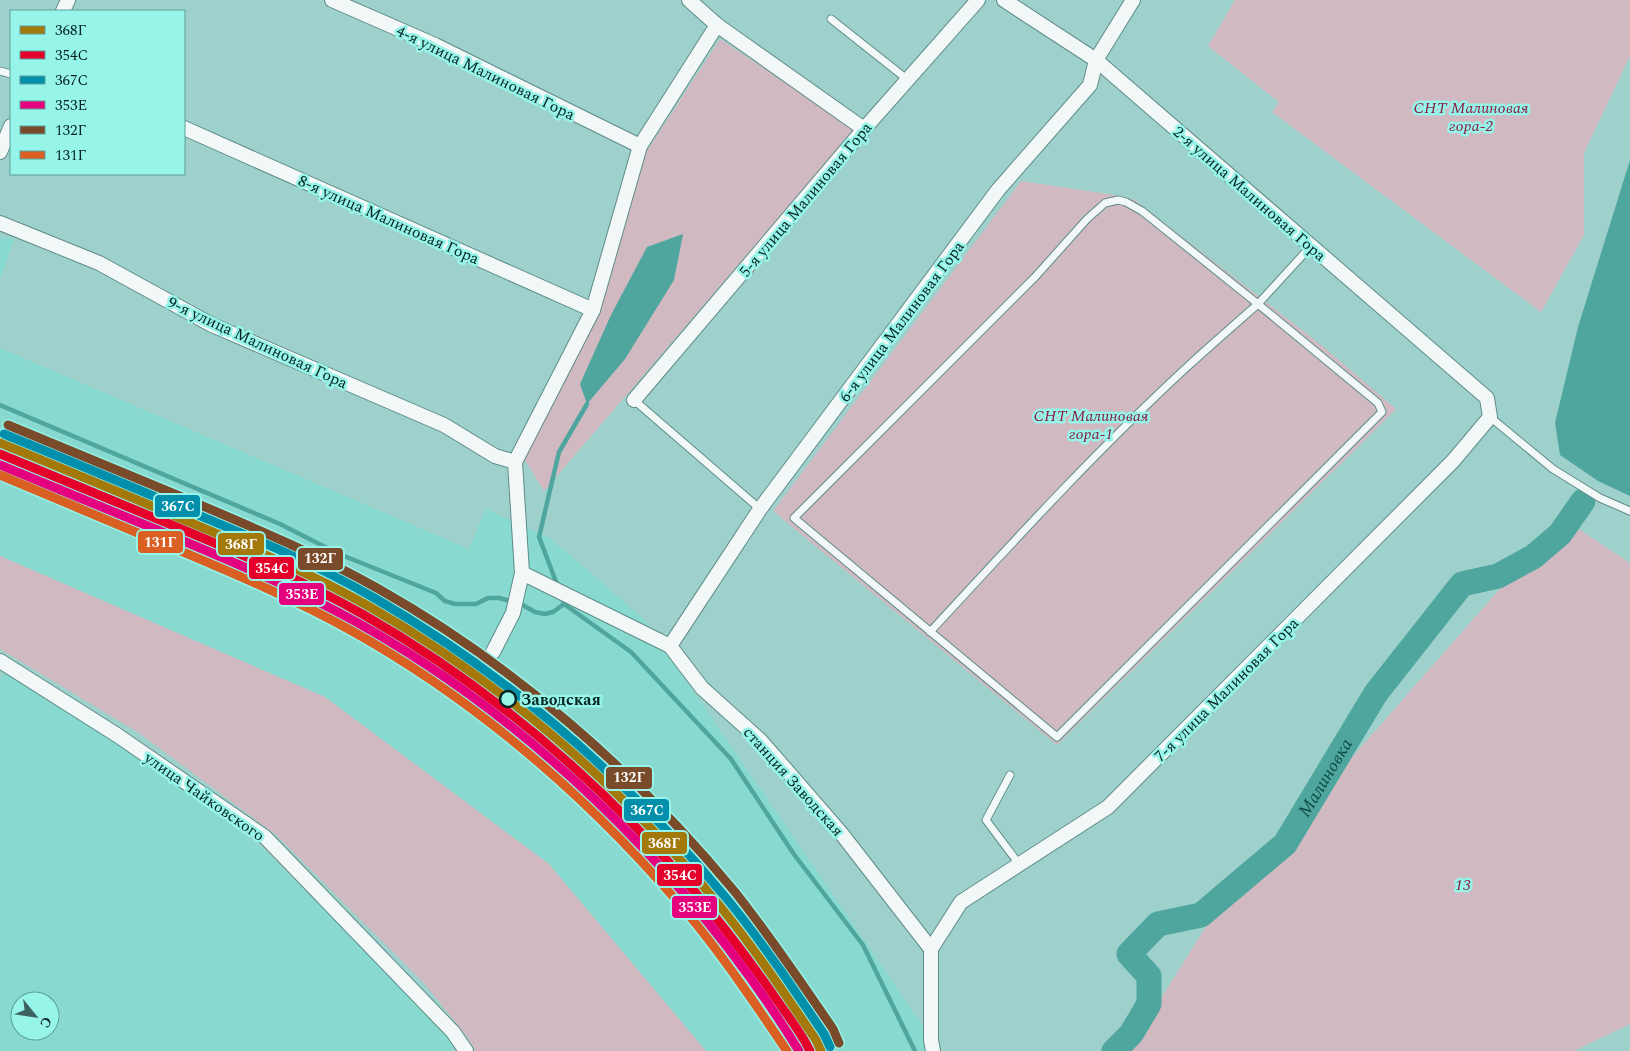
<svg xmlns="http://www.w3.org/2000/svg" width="1630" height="1051" viewBox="0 0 1630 1051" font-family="Spectral,serif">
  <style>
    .built { fill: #88dad1; fill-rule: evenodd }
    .green { fill: #d0b9c0 }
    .water { fill: #4ea69e }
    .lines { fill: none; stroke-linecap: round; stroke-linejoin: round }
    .stream { stroke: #4ea69e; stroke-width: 4.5 }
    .river { stroke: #4ea69e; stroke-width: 25 }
    .service-casing { stroke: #5f8c88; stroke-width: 9 }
    .minor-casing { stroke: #5f8c88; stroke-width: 16 }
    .service { stroke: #f1f8f7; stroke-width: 7 }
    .minor { stroke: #f1f8f7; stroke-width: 14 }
    .rail-1-casing { stroke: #96f4e9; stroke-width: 12 }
    .rail-2-casing { stroke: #96f4e9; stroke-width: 12 }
    .rail-3-casing { stroke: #96f4e9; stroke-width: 12 }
    .rail-4-casing { stroke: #96f4e9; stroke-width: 12 }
    .rail-5-casing { stroke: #96f4e9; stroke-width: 12 }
    .rail-6-casing { stroke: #96f4e9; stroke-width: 12 }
    .rail-1 { stroke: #a3790c; stroke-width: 9 }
    .rail-2 { stroke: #e4002b; stroke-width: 9 }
    .rail-3 { stroke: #018fac; stroke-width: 9 }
    .rail-4 { stroke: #e5007d; stroke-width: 9 }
    .rail-5 { stroke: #7a4b2a; stroke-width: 9 }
    .rail-6 { stroke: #da5f22; stroke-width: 9 }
    .stop-dot { fill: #96f4e9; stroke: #062522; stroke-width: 2.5 }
    .labels { text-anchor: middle; stroke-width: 5; stroke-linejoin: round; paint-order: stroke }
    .street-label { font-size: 16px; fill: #062522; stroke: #96f4e9 }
    .park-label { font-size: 16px; font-style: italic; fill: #8a1b41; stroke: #96f4e9 }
    .stop-label { font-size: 16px; font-weight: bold; fill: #062522; stroke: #96f4e9; text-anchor: start }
    .water-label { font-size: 18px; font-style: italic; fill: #0b4843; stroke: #96f4e9 }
    .line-badge { stroke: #96f4e9; stroke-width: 2 }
    .badge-label { font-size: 14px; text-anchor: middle; font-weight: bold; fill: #fff }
  </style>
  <rect width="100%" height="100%" fill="#9fd1cc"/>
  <g class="built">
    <polygon points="0,237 14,239 0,280"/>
    <polygon points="0,348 469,549 486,509 550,538 644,619 940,1051 706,1051 549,864 325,697 0,556"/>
    <path d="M4,673L92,727L154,768L262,848L413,999L455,1045L451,1049L453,1051H0V679ZM20,1001H50V1031H20Z"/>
  </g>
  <g class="green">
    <polygon points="1235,0 1630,0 1630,56 1584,153 1584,235 1541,312 1272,112 1279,102 1208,46"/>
    <polygon points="720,39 855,129 544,491 523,457 599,313 646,152"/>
    <polygon points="1021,181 1121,196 1135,200 1321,345 1396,409 1057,745 773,511"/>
    <polygon points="1562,518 1630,563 1630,1024 1574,1051 1131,1051 1131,1046 1212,917"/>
    <polygon points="0,556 325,697 549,864 706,1051 476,1051 465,1034 424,983 275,834 139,733 0,649"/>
  </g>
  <g class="water">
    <polygon points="1630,160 1630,496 1598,481 1560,455 1555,423 1578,327"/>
    <polygon points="683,234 674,280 625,359 587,404 580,384 611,315 647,247"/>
  </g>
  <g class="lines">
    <g class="stream">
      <polyline points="0,405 280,524 339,554 436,593 445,601 455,604 476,604 488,598 499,598 521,604 535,612 545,614 553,612 564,604"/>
      <polyline points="558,587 539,537 559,452 587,404"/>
      <polyline points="562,596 564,604 631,652 731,759 793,853 863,945 915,1051"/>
    </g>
    <path class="river" id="s1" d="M1114,1051L1131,1034L1149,1004V976L1129,954L1158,924L1201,915L1285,844L1376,693L1462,584L1498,576L1533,557L1560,534L1583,501"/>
    <g class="service-casing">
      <g id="service">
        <polyline points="831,19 908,80"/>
        <polyline points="0,71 11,74"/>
        <polyline points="634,400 760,509"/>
        <polyline points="1490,417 1553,469 1600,498 1630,511"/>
        <path d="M930,632C1013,542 1096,451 1187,367C1210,346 1234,325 1258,304L1378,403L1382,412L1057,737L794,518L1036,276L1087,219L1105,203L1118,200L1126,202L1142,211L1258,304L1311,246"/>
        <polyline points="1010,775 986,820 1019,864"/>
      </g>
    </g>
    <g class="minor-casing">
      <g id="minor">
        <polyline points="332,0 435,45 640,146"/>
        <polyline points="689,0 717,25 864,129"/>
        <polyline points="63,11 68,0"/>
        <polyline points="184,128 593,310"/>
        <polyline points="0,152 11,126"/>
        <polyline points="0,223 99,263 212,325 444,425 495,456 515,462"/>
        <polyline points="634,400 864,129 978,0"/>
        <polyline points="522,573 670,646 702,688 761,741 841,833 931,949 931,1040 933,1051"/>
        <polyline points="670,646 760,509 998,190 1090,85 1096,60 1133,0"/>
        <polyline points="493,652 513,613 522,573 515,462 593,310 640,146 717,25"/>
        <polyline points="0,661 117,735 265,837 453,1032 466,1051"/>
        <polyline points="931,949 961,902 1108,807 1453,461 1490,417 1487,398 1096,60 1004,0"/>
      </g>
    </g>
    <use href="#service" class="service"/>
    <use href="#minor" class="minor"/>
    <g class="rail-1-casing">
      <path id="rail-1" d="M0,443C56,466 112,489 168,513C236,542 305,570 370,607C504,684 621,786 719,905C754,948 785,994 816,1040L821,1051"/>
    </g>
    <g class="rail-2-casing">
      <path id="rail-2" d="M0,454C56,477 111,500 167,523C234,551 301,579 364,615C490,687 601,782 695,892C725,928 753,965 779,1003C790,1019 802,1034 810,1051"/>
    </g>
    <g class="rail-3-casing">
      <path id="rail-3" d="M4,434C60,457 116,480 172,504C241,533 311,561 376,599C510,677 628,779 727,899C762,942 793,988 824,1034L830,1047"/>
    </g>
    <g class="rail-4-casing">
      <path id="rail-4" d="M0,465C53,487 107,509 160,531C219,556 279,581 336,611C523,710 688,871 799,1051"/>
    </g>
    <g class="rail-5-casing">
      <path id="rail-5" d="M8,425C64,448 121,472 177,495C245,524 313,552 377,588C514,665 635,771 735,892C770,936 801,982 833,1029L839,1043"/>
    </g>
    <g class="rail-6-casing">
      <path id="rail-6" d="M0,475C52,497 105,519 157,541C223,569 289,596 352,631C484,705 601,808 697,925C729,965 758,1008 787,1051"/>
    </g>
    <use href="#rail-1" class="rail-1"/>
    <use href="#rail-2" class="rail-2"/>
    <use href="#rail-3" class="rail-3"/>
    <use href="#rail-4" class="rail-4"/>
    <use href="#rail-5" class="rail-5"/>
    <use href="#rail-6" class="rail-6"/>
  </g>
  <circle class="stop-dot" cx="508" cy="699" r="8"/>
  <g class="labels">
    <g class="street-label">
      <text transform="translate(486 72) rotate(26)" y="6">4-я улица Малиновая Гора</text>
      <text transform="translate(1250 193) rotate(41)" y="6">2-я улица Малиновая Гора</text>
      <text transform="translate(805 199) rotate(-50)" y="6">5-я улица Малиновая Гора</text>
      <text transform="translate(389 219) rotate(24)" y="6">8-я улица Малиновая Гора</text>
      <text transform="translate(901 321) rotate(-53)" y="6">6-я улица Малиновая Гора</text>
      <text transform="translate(258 342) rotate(25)" y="6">9-я улица Малиновая Гора</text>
      <text transform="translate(1226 689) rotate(-45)" y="6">7-я улица Малиновая Гора</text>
      <text transform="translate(794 781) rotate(48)" y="6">станция Заводская</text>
      <text transform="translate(205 796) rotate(35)" y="6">улица Чайковского</text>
    </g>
    <g class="park-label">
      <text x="1471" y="113">СНТ Малиновая<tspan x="1471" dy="18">гора-2</tspan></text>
      <text x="1091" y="421">СНТ Малиновая<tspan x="1091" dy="18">гора-1</tspan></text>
      <text x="1463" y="890">13</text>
    </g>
    <g class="stop-label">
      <text x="521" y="705">Заводская</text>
    </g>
    <g class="water-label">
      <text dy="6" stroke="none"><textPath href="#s1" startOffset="390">Малиновка</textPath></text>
    </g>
  </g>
  <g class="line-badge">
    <rect x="154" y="494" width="47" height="24" rx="5" fill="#018fac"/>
    <rect x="137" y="530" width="47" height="24" rx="5" fill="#da5f22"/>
    <rect x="217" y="532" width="48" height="24" rx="5" fill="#a3790c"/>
    <rect x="297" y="547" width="47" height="24" rx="5" fill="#7a4b2a"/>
    <rect x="248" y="556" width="47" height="24" rx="5" fill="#e4002b"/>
    <rect x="278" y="582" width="47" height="24" rx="5" fill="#e5007d"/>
    <rect x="605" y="766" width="48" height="24" rx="5" fill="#7a4b2a"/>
    <rect x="623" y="798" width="47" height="24" rx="5" fill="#018fac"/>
    <rect x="641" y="831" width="47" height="24" rx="5" fill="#a3790c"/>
    <rect x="656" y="863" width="47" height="24" rx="5" fill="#e4002b"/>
    <rect x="671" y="895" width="47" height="24" rx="5" fill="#e5007d"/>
  </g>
  <g class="badge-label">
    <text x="178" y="511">367С</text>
    <text x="160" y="547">131Г</text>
    <text x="241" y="549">368Г</text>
    <text x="320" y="563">132Г</text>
    <text x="272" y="573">354С</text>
    <text x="302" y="599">353Е</text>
    <text x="629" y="782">132Г</text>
    <text x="647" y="815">367С</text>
    <text x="664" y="848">368Г</text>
    <text x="680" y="880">354С</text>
    <text x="695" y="912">353Е</text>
  </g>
  <rect x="10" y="10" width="175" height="165" fill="#96f4e9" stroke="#5ca199"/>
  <rect x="20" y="26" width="25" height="8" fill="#a3790c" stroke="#5ca199"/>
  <text x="55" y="35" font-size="15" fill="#062522">368Г</text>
  <rect x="20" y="51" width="25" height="8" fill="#e4002b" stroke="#5ca199"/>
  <text x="55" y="60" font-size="15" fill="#062522">354С</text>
  <rect x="20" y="76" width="25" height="8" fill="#018fac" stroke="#5ca199"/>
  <text x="55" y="85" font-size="15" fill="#062522">367С</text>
  <rect x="20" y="101" width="25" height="8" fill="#e5007d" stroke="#5ca199"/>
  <text x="55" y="110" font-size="15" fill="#062522">353Е</text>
  <rect x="20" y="126" width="25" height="8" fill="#7a4b2a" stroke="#5ca199"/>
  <text x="55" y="135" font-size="15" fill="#062522">132Г</text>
  <rect x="20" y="151" width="25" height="8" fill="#da5f22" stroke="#5ca199"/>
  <text x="55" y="160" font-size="15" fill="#062522">131Г</text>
  <g transform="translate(35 1016) rotate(120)"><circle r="24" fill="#96f4e9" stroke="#5ca199"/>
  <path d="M0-4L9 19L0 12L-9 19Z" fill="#3c615e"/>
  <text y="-8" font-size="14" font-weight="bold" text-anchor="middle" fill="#062522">С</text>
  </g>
</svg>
